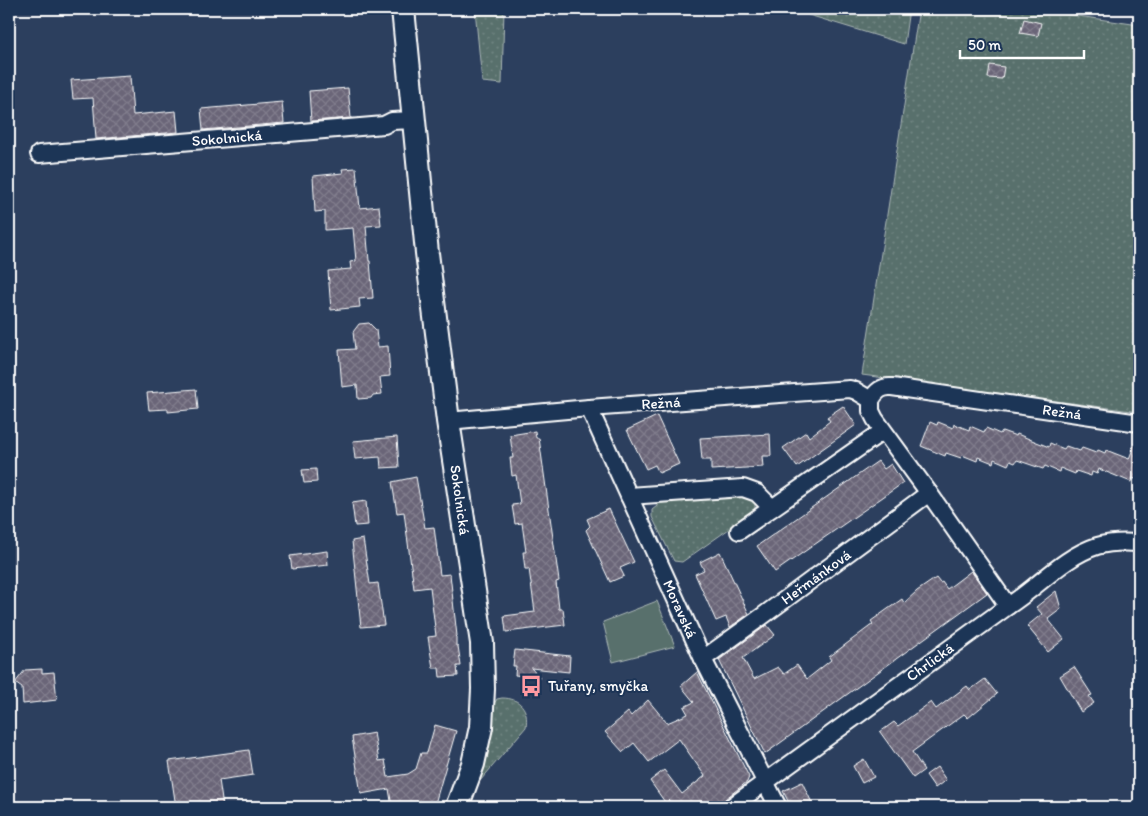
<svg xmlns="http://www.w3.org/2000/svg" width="1148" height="816" viewBox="0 0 1148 816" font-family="Itim,sans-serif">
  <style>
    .grass { fill: url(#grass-dots); stroke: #acb8b6 }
    .park { fill: #58706c; stroke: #acb8b6 }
    .building { fill: url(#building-cross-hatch); stroke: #fff }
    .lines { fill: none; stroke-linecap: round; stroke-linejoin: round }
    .street-casing { stroke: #fff; stroke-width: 20 }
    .secondary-casing { stroke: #fff; stroke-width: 26 }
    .street { stroke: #1d3557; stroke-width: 16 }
    .secondary { stroke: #1d3557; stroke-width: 22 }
    .labels { text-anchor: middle; stroke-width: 4; stroke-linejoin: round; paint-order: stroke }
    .street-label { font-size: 15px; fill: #fff; stroke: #1d3557 }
    .poi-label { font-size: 15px; fill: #fff; stroke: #1d3557; text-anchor: start }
  </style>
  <defs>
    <pattern id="grass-dots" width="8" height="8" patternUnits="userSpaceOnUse" patternTransform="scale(1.25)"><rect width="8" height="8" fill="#58706c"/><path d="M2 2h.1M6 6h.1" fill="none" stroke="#718582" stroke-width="1.8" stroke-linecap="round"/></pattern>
    <pattern id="building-cross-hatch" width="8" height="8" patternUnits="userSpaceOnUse" patternTransform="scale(1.25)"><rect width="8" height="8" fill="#6a6578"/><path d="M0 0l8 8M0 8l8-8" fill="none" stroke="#807c8c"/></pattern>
  </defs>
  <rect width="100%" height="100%" fill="#2c3f5e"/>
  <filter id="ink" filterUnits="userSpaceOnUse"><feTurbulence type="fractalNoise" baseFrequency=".02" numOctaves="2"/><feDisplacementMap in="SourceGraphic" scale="10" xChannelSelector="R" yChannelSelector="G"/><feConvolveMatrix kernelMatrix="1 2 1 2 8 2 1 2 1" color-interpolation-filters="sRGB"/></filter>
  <g filter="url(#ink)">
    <g class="grass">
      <polygon points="475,9 504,9 502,84 482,82"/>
      <polygon points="789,9 909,9 904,44"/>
      <polygon points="919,9 1031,9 1139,25 1139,412 862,375"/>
      <polygon points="738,495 749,496 755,503 755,509 749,515 682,562 674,561 652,517 652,510 657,506 657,501"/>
      <path d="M502,698C520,698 529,709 526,727L480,781L479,780L487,755L492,728L494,704L497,699Z"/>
    </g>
    <polygon class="park" points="657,601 675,646 613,662 603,622"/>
    <g class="building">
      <polygon points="1024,19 1041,23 1038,36 1020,33"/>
      <polygon points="990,65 1004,67 1002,79 988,78"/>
      <polygon points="130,76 133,115 176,111 178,132 96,139 93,98 73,99 71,80"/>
      <polygon points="348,88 351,118 311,121 309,91"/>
      <polygon points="282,102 284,123 203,130 201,109"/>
      <polygon points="356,168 360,208 379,206 381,225 366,226 369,261 370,261 373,298 359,299 360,307 331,310 328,271 351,269 350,262 356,261 353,228 325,230 325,211 315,212 313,176 343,173 342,169"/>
      <polygon points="369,323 376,330 378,347 388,346 390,376 380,377 382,394 373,395 371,398 358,399 357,385 342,387 339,350 355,349 353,332 359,324"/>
      <polygon points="196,389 198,409 168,412 168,409 149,410 147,393"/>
      <polygon points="843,406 856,425 797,467 783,448 806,432 809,437 830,421 827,417"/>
      <polygon points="657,416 679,464 659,473 655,465 646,469 627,430"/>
      <polygon points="930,422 937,425 938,422 953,428 954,424 969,430 970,426 984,432 986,428 1000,434 1002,431 1016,436 1017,434 1049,447 1050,443 1064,449 1066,446 1080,451 1082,448 1096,453 1098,450 1105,453 1106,450 1129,459 1138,435 1139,435 1139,481 1133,478 1131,482 1099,469 1097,474 1092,472 1091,476 1076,471 1075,474 1060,468 1059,472 1045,466 1043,469 1017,460 1015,463 1010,461 1008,465 994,459 993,463 978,457 977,461 962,455 961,458 946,453 945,456 921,446"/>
      <polygon points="535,431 536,438 539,438 559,581 556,582 559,609 563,609 565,625 506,632 504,616 535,612 529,569 525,569 523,552 526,552 522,523 515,524 512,505 520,504 516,475 512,476 510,458 513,458 510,435"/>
      <polygon points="770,434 771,456 762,456 763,467 711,470 711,460 702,460 700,438"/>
      <polygon points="397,437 399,467 381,468 380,457 355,459 353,441"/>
      <polygon points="878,461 884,469 891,464 903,483 775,572 757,546"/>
      <polygon points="316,469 317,482 304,483 302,470"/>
      <polygon points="416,477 425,528 434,527 440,575 450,574 457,636 456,637 456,646 458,646 461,666 457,666 458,676 440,677 439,668 433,668 428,637 436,636 430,587 414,589 404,512 397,513 392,482"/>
      <polygon points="366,501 368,525 355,526 352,503"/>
      <polygon points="609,509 634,562 620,568 624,576 610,582 586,530 590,526 587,519"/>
      <polygon points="363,539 370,584 378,583 384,625 361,627 352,541"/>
      <polygon points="327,551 328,565 292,569 290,556"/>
      <polygon points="720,552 749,614 730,627 726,617 716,621 695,574 704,570 700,562"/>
      <polygon points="971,571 987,593 765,754 719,660 767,625 775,635 743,658 754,679 778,667 784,674 797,665 807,679 831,660 829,657 873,624 871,621 902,599 904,603 917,591 936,578 940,583 942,582 947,589"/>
      <polygon points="1056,591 1061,609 1048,619 1064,639 1048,652 1027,626 1042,614 1036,607"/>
      <polygon points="515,650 570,656 569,672 531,668 540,678 515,675 516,666 513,666"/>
      <polygon points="1074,667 1092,695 1089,696 1094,703 1081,712 1060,676"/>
      <polygon points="42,669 42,673 54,672 57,700 23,704 22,688 15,683 25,670"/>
      <polygon points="697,672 749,777 747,782 725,799 722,803 721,807 665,807 667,805 650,781 664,770 682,794 705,776 679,739 649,762 634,743 623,752 605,732 628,712 631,716 648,700 667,723 688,714 684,707 694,702 681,686"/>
      <polygon points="985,679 997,694 968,718 964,714 912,752 924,770 913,778 880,732 894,722 898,726 931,702 936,709 967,686 970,690"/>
      <polygon points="435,725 456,731 434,807 392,807 389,789 361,794 352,737 374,733 379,761 385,760 388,777 408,774 416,769 421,753 427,753"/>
      <polygon points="249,750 253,775 219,780 223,807 176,807 169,761"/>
      <polygon points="864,759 874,777 862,783 853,766"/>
      <polygon points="937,767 946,780 935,788 926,775"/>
      <polygon points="802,782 814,807 791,807 783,791"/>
    </g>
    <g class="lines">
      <g class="street-casing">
        <g id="street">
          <polyline points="39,154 384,125 392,121 414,120"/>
          <path d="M871,400C876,391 882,386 892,387L1139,423"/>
          <polyline points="589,408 703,659 778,807"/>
          <polyline points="448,421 589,408 850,389 856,391 871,400 871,411 875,419 929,493 1008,606"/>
          <polyline points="629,496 743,488 757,493 772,508"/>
          <polyline points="739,531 883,431"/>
          <polyline points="703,659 764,615 929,493"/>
          <path d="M731,807L1008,606C1038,587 1063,557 1097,546C1110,542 1126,542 1139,543"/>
        </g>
      </g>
      <g class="secondary-casing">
        <polyline id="secondary" points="403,9 427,253 448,421 482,643 483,689 481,727 473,764 457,807"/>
      </g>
      <use href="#street" class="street"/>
      <use href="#secondary" class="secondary"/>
    </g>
  </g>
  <defs>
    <g id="bus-bare" transform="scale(1.725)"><path d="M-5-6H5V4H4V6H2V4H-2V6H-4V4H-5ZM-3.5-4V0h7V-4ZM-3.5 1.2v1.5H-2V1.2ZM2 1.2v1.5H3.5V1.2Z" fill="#ff9aa2" stroke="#1d3557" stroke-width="2.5" paint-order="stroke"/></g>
  </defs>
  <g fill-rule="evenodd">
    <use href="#bus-bare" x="531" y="686"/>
  </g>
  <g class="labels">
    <g class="street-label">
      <text transform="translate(227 138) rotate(-5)" y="5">Sokolnická</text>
      <text transform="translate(661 403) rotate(-4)" y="5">Režná</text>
      <text transform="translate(1062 412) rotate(8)" y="5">Režná</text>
      <text transform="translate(460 500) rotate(82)" y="5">Sokolnická</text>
      <text transform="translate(816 577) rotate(-36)" y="5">Heřmánková</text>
      <text transform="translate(680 609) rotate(66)" y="5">Moravská</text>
      <text transform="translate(930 662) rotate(-36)" y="5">Chrlická</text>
    </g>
    <g class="poi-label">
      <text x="548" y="691">Tuřany, smyčka</text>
    </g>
  </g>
  <rect width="1148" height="816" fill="none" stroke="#1d3557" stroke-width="30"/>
  <rect x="15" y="15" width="1118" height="786" fill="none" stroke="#fff" stroke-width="2" filter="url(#ink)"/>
  <path d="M960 50v8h124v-8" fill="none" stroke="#ffffff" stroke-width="2.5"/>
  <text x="968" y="50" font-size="15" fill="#ffffff" stroke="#1d3557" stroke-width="4" paint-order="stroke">50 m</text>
</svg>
